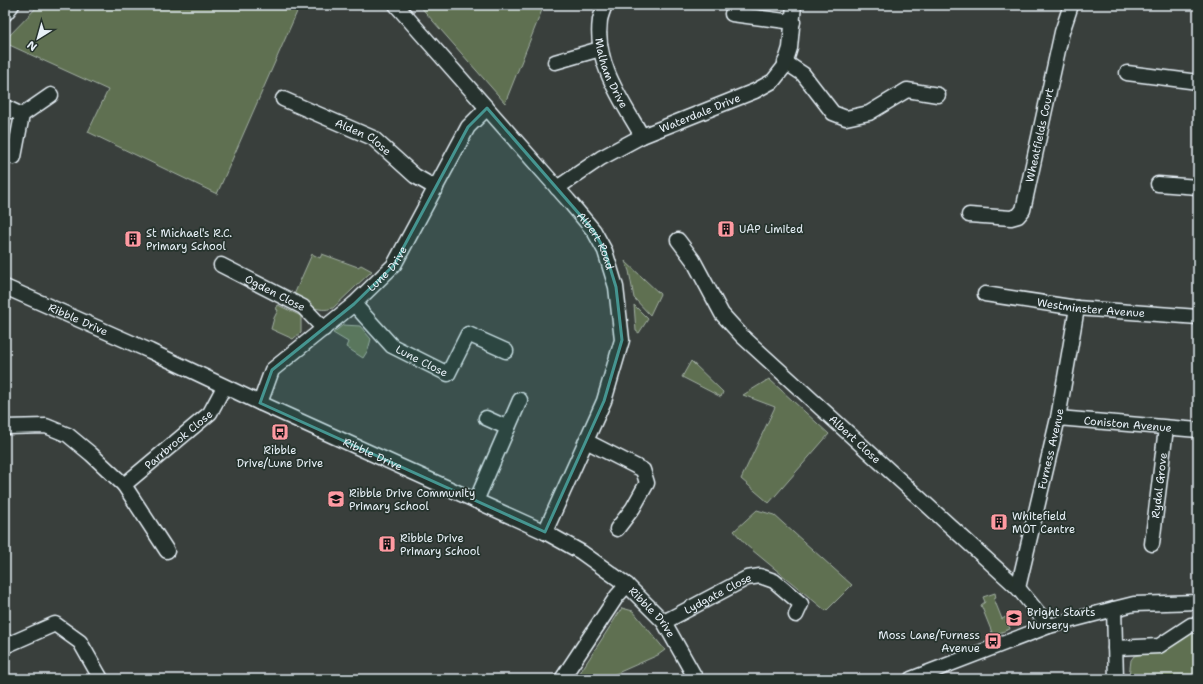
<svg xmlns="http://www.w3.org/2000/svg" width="1203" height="684" viewBox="0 0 1203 684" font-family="'Shantell Sans',sans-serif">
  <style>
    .green { fill: #5e6f51; stroke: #a3b0a4 }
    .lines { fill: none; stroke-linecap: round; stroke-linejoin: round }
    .minor-casing { stroke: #e8f1f8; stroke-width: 17 }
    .minor { stroke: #26332d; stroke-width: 14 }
    .marked { fill: #459590; fill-opacity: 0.2; stroke: #459590; stroke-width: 3; stroke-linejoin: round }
    .labels { text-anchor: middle; stroke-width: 3.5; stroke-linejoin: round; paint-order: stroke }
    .street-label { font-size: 11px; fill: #e8f1f8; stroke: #26332d }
    .poi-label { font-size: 11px; fill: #e8f1f8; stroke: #26332d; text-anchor: start }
  </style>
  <rect width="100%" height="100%" fill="#393f3c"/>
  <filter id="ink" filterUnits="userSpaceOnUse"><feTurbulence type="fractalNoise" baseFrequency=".025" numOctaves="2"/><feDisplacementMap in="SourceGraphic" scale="8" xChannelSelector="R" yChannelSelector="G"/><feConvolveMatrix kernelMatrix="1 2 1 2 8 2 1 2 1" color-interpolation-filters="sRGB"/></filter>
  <g filter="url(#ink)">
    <g class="green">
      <polygon points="39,5 300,5 217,194 88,132 108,90 5,43 5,40"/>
      <polygon points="419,5 544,5 505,103"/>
      <path d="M312,254L320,258L322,254L358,267L361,265L372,271L333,308C318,313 306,304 293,297Z"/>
      <polygon points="625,261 660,294 650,315 634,298 629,271"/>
      <polygon points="278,305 301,316 301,332 293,339 271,329 274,318 278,310 276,309"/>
      <polygon points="634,305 648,319 639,333 636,331"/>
      <polygon points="343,325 360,326 371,339 368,350 363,358 346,347 348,342 333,333"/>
      <polygon points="691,361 723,392 721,397 682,377"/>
      <polygon points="769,379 829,434 769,503 741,479 775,407 743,395"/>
      <polygon points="757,510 774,515 852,585 826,611 746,545 734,531"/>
      <polygon points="995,593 996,598 994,599 1002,619 1006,617 1010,629 993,635 981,605 985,602 983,597"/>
      <polygon points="622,608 633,611 665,650 658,655 604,679 576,679"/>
      <polygon points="1198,630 1198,679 1164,679 1129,676 1131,660 1134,656 1154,651 1186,635"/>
    </g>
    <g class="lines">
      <g class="minor-casing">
        <g id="minor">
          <path id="s1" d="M396,5L568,200L594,231L605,251L616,287L622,340L604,401L545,532"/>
          <path id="s2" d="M605,5C603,10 601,15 600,20C594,63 622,101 642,136"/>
          <polyline points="5,14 12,5"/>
          <polyline points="732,14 793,22"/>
          <polyline points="555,62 600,49"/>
          <polyline points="785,62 803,74 833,113 846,118 869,113 907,90 938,95"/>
          <polyline points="1127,73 1198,82"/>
          <path id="s3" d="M283,99L373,138L415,176L436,188"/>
          <polyline points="5,107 22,115"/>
          <polyline points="14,157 22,115 51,95"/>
          <polyline points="1158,184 1198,187"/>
          <path id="s4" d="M557,188L601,158L642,136L755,91L773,81L784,67L790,48L794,5"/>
          <path id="s5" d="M969,215L1011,218L1018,216L1023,210L1062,32L1071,5"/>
          <path id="s6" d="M678,240L693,260L722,314L742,336L1018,588L1049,626"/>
          <path id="s7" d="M221,265L303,307L324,329"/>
          <path id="s8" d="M5,287L150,351L260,403L545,532L581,552L627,585L664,622L696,679"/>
          <path id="s9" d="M985,294L1077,308L1198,317"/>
          <path id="s10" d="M354,304L392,346L448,374L468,334L506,351"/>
          <path id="s11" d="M260,403L272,370L354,304L394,265L468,127L487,108"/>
          <polyline points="486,418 508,428"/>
          <path id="s12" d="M1058,418L1198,430"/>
          <polyline points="6,427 46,426 68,435 91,454 124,485 167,551"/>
          <polyline points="586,441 643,470 647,483 633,508 617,529"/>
          <path id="s13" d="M124,485L210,413L224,387"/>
          <polyline points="476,501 520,400"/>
          <path id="s14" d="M1152,544L1166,428"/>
          <path id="s15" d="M1018,588L1058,418L1077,308"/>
          <polyline points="1114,609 1134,604 1198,602"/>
          <path id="s16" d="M664,622L747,578L760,576L774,581L801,604L796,615"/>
          <polyline points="5,646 55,624 80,642 101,679"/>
          <polyline points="1115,648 1159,646 1191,625 1198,625"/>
          <polyline points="562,679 617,596 627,585"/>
          <polyline points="911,679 1049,626 1114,609 1116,679"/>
        </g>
      </g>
      <use href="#minor" class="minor"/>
    </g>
  </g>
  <path class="marked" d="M487,108L594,231L605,251L616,287L622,340L604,401L545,532L260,403L272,370L354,304L394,265L468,127Z"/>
  <defs>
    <g id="building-square" transform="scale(0.9)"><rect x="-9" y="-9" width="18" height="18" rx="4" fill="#ff9aa2" stroke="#26332d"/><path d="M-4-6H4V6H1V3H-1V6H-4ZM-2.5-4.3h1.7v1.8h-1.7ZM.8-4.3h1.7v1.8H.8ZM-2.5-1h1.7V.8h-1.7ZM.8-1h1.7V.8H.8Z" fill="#111"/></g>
    <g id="bus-square" transform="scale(0.9)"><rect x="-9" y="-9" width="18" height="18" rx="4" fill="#ff9aa2" stroke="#26332d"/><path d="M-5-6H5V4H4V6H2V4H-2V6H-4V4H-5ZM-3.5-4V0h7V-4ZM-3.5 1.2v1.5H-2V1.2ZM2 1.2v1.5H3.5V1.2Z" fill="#111"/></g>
    <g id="school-square" transform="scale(0.9)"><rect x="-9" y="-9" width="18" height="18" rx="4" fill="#ff9aa2" stroke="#26332d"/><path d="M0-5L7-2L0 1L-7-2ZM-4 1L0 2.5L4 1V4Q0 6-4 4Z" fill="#111"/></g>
  </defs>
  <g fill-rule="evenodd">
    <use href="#building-square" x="726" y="229"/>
    <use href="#building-square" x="133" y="239"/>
    <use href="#bus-square" x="280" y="432"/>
    <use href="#school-square" x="336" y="499"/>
    <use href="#building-square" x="999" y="522"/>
    <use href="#building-square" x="387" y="544"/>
    <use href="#school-square" x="1014" y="618"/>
    <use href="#bus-square" x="993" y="641"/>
  </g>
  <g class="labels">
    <g class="street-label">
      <text dy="4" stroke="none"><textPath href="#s2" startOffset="71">Malham Drive</textPath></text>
      <text dy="4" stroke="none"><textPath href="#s4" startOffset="162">Waterdale Drive</textPath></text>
      <text dy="4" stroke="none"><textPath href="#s5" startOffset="134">Wheatfields Court</textPath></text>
      <text dy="4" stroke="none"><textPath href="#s3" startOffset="89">Alden Close</textPath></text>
      <text dy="4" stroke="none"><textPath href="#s1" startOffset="310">Albert Road</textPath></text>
      <text dy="4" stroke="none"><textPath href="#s11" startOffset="189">Lune Drive</textPath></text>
      <text dy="4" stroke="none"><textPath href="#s7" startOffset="61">Ogden Close</textPath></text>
      <text dy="4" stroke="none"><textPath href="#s9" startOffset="107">Westminster Avenue</textPath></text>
      <text dy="4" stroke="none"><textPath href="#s8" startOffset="80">Ribble Drive</textPath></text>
      <text dy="4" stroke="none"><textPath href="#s10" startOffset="90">Lune Close</textPath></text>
      <text dy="4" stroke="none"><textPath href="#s12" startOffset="70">Coniston Avenue</textPath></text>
      <text dy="4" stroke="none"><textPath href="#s13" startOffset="71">Parrbrook Close</textPath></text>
      <text dy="4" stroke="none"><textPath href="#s6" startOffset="269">Albert Close</textPath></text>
      <text dy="4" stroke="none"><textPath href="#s15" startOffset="143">Furness Avenue</textPath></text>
      <text dy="4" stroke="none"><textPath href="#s8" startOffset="404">Ribble Drive</textPath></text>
      <text dy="4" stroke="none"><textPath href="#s14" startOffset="59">Rydal Grove</textPath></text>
      <text dy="4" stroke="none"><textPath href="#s16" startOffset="61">Lydgate Close</textPath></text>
      <text dy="4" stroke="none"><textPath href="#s8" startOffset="728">Ribble Drive</textPath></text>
    </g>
    <g class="poi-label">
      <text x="739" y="233">UAP Limited</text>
      <text x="146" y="237">St Michael's R.C.<tspan x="146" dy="13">Primary School</tspan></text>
      <text x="280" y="454" text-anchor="middle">Ribble<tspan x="280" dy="13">Drive/Lune Drive</tspan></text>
      <text x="349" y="497">Ribble Drive Community<tspan x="349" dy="13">Primary School</tspan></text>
      <text x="1012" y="520">Whitefield<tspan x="1012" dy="13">MOT Centre</tspan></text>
      <text x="400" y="542">Ribble Drive<tspan x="400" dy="13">Primary School</tspan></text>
      <text x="1027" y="616">Bright Starts<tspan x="1027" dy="13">Nursery</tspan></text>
      <text x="980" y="639" text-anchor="end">Moss Lane/Furness<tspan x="980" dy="13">Avenue</tspan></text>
    </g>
  </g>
  <rect width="1203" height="684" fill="none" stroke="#26332d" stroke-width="20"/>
  <rect x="10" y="10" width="1183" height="664" fill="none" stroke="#e8f1f8" stroke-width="1.5" filter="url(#ink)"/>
  <g transform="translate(38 38) rotate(217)" stroke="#26332d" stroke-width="3" paint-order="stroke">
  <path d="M0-3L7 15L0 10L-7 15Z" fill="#e8f1f8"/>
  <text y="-6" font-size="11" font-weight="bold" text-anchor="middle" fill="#e8f1f8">N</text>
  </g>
</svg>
